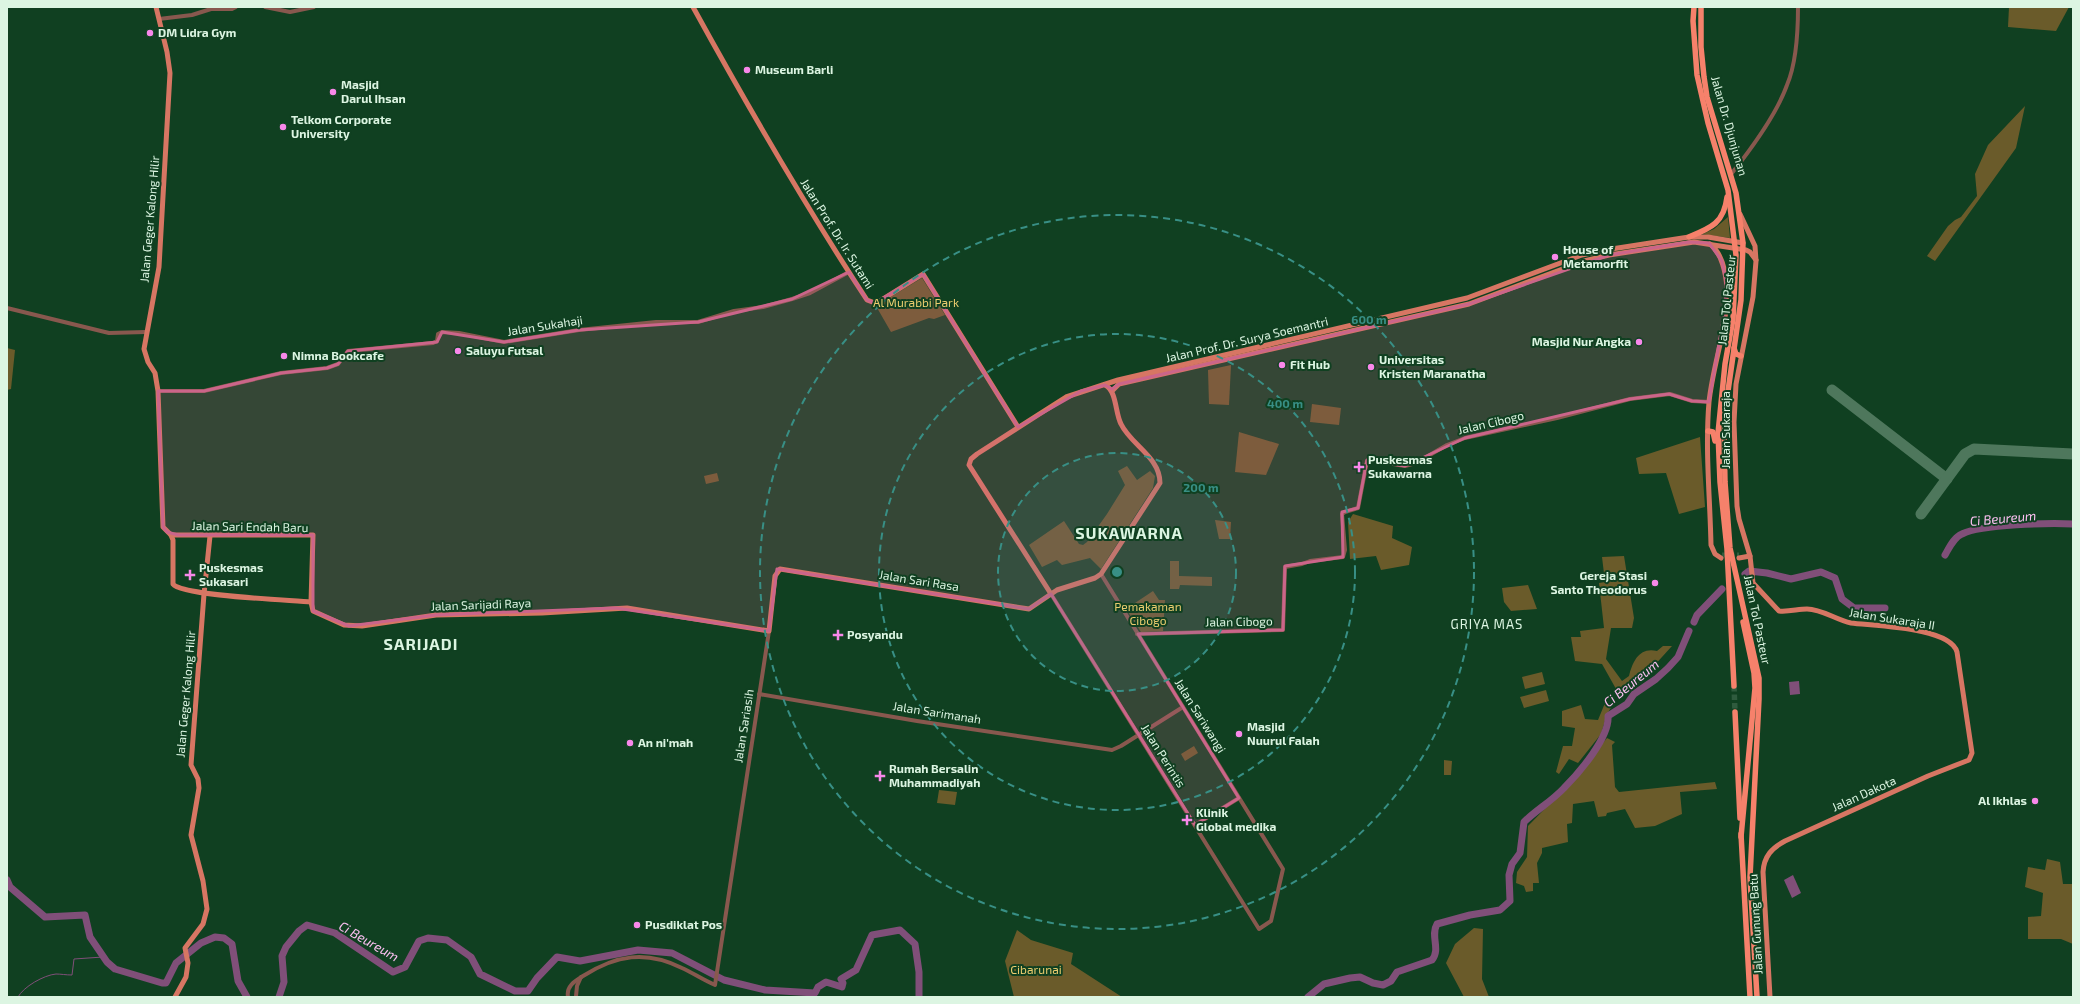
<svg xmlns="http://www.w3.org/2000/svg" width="2080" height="1004" viewBox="0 0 2080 1004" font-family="'Exo 2',sans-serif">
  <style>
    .green { fill: #6a5b2a }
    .water { fill: #804f79 }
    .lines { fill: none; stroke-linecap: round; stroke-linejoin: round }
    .stream { stroke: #804f79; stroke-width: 1 }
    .river { stroke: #804f79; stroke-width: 7 }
    .taxiway { stroke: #4e775c; stroke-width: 11 }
    .major-tunnel { stroke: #2f5b3e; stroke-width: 5; stroke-dasharray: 5 2.5; stroke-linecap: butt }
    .highway-tunnel { stroke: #2f5b3e; stroke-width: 5.5; stroke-dasharray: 5.5 3; stroke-linecap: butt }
    .minor { stroke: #88584e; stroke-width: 4 }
    .major { stroke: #d77663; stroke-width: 5 }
    .highway { stroke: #f6816b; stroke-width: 5.5 }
    .marked { fill: #cb658a; fill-opacity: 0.2; stroke: #cb658a; stroke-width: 3; stroke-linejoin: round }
    .ring { fill: none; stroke: #388f85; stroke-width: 2; stroke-dasharray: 7 5 }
    .poi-dot { fill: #f888ea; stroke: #104021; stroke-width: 1.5 }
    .labels { text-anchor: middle; stroke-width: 4; stroke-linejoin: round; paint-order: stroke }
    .poi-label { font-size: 12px; font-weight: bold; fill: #dcf5e2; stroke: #104021; text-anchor: start }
    .street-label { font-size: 12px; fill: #dcf5e2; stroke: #104021 }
    .park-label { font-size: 12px; fill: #eacc6f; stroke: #104021 }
    .water-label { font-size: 13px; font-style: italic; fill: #fdc0f3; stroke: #104021 }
    .neighbourhood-label { font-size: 13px; letter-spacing: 1px; fill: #dcf5e2; stroke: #104021 }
    .district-label { font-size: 16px; font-weight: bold; letter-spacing: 1px; fill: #dcf5e2; stroke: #104021 }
    .centre { fill: #388f85; stroke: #104021; stroke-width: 2 }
    .ring-label { font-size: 12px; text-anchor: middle; font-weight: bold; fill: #388f85; stroke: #104021; stroke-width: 4; stroke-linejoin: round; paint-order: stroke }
  </style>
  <rect width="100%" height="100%" fill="#104021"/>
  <g class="green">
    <polygon points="2009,7 2069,7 2056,31 2008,27"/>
    <polygon points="2025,106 2016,148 1935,261 1927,256 1948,226 1955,220 1961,217 1977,196 1975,174 1988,145"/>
    <polygon points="1728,217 1730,238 1703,234 1714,229"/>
    <polygon points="922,278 945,315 934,319 929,318 891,332 876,306"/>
    <polygon points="7,348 15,350 11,389 7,390"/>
    <polygon points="1231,365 1229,405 1209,404 1208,370"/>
    <polygon points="1312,404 1341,408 1339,425 1310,422"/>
    <polygon points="1239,432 1279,444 1266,475 1235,472"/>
    <polygon points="1700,437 1705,507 1679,514 1666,473 1639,474 1636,458"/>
    <polygon points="1127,466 1137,480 1150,471 1155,476 1153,488 1101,569 1090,558 1062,565 1057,560 1042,567 1029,545 1064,521 1079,544 1083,545 1087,542 1107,514 1125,485 1118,471"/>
    <polygon points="717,473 719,481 706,484 704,476"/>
    <polygon points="1353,514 1393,526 1392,538 1412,547 1409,565 1381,570 1376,556 1350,559 1348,522"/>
    <polygon points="1215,520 1231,522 1230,539 1219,539"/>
    <path d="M1624,556L1634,618L1632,628H1611L1606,659L1622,681L1629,676C1633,660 1640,647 1657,651L1663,646H1672L1632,690L1620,696L1602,664L1575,661L1571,637H1581L1580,631L1604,628L1599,583L1605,582L1602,557Z"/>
    <polygon points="1170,561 1179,561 1179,576 1212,577 1212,586 1180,585 1179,589 1170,589"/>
    <polygon points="1528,585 1537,609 1511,611 1504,602 1502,588"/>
    <polygon points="1153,591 1159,600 1165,600 1163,631 1141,632 1126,609"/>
    <polygon points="1542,672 1545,684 1525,689 1522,677"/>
    <polygon points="1546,690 1549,701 1524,708 1520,697"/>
    <polygon points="1605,703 1614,703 1607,714 1601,734 1578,763 1569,759 1559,774 1556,772 1563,746 1572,746 1575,728 1562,726 1562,711 1581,705 1585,719 1598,720"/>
    <polygon points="1607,738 1615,742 1612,745 1615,787 1619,792 1715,782 1717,789 1680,792 1682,814 1655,826 1635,828 1625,809 1607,813 1606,816 1598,817 1594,801 1573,804 1572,823 1567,824 1568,842 1542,848 1542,853 1537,863 1539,883 1533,883 1533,891 1526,892 1524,886 1516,883 1517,872 1527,857 1528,826 1570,783"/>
    <polygon points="1194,746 1198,753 1185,761 1181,754"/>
    <polygon points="1444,760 1452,761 1451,775 1444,775"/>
    <polygon points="939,790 957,792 955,805 937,803"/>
    <polygon points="2047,859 2060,862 2063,884 2073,884 2073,944 2061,939 2028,939 2028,917 2041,916 2043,893 2025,887 2028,867 2045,870"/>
    <polygon points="1474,928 1483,929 1482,979 1489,997 1464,997 1446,963 1455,944"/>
    <polygon points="1017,930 1031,940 1073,953 1071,964 1122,997 1014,997 1005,961"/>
  </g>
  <g class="water">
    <polygon points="1799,681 1800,694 1790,695 1789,682"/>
    <polygon points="1793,875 1801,893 1792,898 1784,880"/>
  </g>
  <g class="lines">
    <path class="stream" d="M18,997C23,987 44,975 56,974C61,974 66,975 72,975L74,959L103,957"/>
    <g class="river">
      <path d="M1945,555C1949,548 1954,537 1962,534C1982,524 2050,523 2073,524"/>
      <polyline points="1745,574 1749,571 1767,573 1791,579 1821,572 1835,578 1842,599 1854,608 1885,608"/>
      <polyline points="1694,622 1697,615 1722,589"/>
      <polyline points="7,880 10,887 45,917 85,915 90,937 107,962 115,969 162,983 166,983 176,963 201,943 215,937 224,938 232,944 238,981 247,997"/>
      <polyline points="279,997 284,982 282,956 286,947 299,931 307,925 335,933 393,972 405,967 419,941 428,938 447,940 471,957 480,974 515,991 528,991 537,978 557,957 580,961 638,950 672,953 724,980 765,990 815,993 818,987 826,982 842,987 843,983 841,979 856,970 872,935 900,930 915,944 919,972 919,997"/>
      <path d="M1308,997L1324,984L1350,978L1360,977L1373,983L1383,985L1391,981L1397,972L1432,960C1441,949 1430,936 1437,924L1470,915L1500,910L1510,901L1509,875L1512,864L1520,853L1524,822C1536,810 1552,801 1564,788C1579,773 1610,737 1608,716L1627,704L1634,694L1656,679L1668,668L1678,657L1689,631"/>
    </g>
    <g class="taxiway">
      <polyline points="1832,390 1947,479"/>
      <polyline points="1921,514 1965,454 1974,449 2073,454"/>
    </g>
    <polyline class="major-tunnel" points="1722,555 1739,555"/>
    <polyline class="highway-tunnel" points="1734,686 1735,712"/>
    <g class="minor">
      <polyline points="265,7 290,12 314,7"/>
      <polyline points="159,19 192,15 211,9 232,9 236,7"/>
      <path d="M1732,173C1751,149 1777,113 1787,85C1796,64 1798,30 1798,7"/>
      <polyline points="7,308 109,333 146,332"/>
      <polyline points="158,391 204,391 281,373 327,368 338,364 348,351 433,343 437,341 438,334 442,332 459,333 504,342 579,330 656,322 698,322 734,311 763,307 792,299 810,293 849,272"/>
      <polyline points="1051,594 1259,929 1271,921 1283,869 1101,574"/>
      <polyline points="1137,634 1283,630 1285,567 1302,564 1310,561 1343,557 1345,550 1342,514 1345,512 1358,508 1367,461 1375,461 1405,466 1416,463 1447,445 1465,438 1557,418 1630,399 1670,394 1692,401 1709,402"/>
      <polyline points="759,694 917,721 1112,750 1121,746 1183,707"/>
      <polyline points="1195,825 1239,798"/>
      <polyline points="576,996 577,986 581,977"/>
      <path d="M568,997C566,986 575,981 583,976C616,955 646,950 682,968C693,973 703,980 715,985L769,631"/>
    </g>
    <g class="major">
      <path d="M156,7L167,52L170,73L159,267L144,349L148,362L155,373L158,391L163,527L171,535L173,540V584C181,596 291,600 311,602"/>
      <path d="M693,7C748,107 804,204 867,300L875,303L878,302L923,274L1018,427"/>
      <path d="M1740,214L1755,246L1756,261L1753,297L1736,384L1734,422L1737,506L1739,519L1750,556L1753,583L1779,611C1789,612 1798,609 1807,609C1822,609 1836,620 1851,623C1873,626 1950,627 1957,652L1972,753L1969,760L1928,776L1785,841C1772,848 1764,856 1763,872L1770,997"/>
      <path d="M1710,244C1722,253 1726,274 1727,288C1728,326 1713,364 1709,402C1705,450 1710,497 1711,545L1715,554L1721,558"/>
      <polyline points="1112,391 1119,384 1469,304 1584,261 1609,255 1694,242 1746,250 1750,252 1756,260"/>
      <path d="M171,535H313L311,602L313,611L344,625L362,626L436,615L542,613L627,608L769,631L775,576L780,569L1029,609L1057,590L1095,578L1101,574L1160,483C1160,457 1131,445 1121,424C1115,413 1117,391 1105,385"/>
      <polyline points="1739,558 1750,556"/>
      <polyline points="1051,594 969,465 971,459 977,454 1066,397 1118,380 1467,298 1582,255 1605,250 1689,237 1708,237 1743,243"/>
      <polyline points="175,997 186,977 188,963 185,948 203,924 207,909 203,881 191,835 199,788 198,779 191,765 204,594 210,536"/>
    </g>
    <g class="highway">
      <polyline points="1694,7 1693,21 1697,75 1708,123 1728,190 1736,255 1733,319 1725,364 1718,433 1720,482 1727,549 1734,686"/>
      <polyline points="1701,7 1701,47 1704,77 1707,97 1736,193 1743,243 1741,300 1726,405 1724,432 1725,482 1730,548 1759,678 1759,699 1750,877 1757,997"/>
      <path d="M1689,237C1711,228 1724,223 1727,197"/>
      <polyline points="1734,348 1736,354 1741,356"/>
      <polyline points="1708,431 1713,432 1715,441"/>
      <polyline points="1735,712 1740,818"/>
      <polyline points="1741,834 1750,997"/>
      <polyline points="1741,837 1755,688 1754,673 1743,622"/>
    </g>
  </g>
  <path class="marked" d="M1689,242L1709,243L1722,261L1726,280L1725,309L1709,402L1692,401L1669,394L1630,399L1465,438L1405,466L1367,460L1358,508L1342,512L1343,557L1285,566L1283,630L1138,634L1239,798L1195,825L1051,594L1029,609L777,569L769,631L616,608L436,615L349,626L313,611V535H178L167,532L163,527L158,391H204L281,373L327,368L338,364L348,351L437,342L442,332L504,342L579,330L698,322L792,299L849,272L867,300L875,303L923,274L1018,427L1081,391L1105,385L1112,389L1119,384L1469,304L1609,255Z"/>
  <circle cx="1117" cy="572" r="119" fill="#388f85" fill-opacity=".12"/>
  <g class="ring">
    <circle cx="1117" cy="572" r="119"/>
    <circle cx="1117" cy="572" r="238"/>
    <circle cx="1117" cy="572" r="357"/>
  </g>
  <g class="poi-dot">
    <circle cx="150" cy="33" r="4"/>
    <circle cx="747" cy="70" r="4"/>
    <circle cx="333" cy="92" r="4"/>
    <circle cx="283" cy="127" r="4"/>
    <circle cx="1555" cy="257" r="4"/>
    <circle cx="1639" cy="342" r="4"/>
    <circle cx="458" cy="351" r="4"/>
    <circle cx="284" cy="356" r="4"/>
    <circle cx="1282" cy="365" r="4"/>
    <circle cx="1371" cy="367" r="4"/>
    <path d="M1357 461h4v4h4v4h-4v4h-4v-4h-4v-4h4z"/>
    <path d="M188 569h4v4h4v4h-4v4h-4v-4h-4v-4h4z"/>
    <circle cx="1655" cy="583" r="4"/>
    <path d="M836 629h4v4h4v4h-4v4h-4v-4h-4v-4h4z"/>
    <circle cx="1239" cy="734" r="4"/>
    <circle cx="630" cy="743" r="4"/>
    <path d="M878 770h4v4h4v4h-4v4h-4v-4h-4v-4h4z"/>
    <circle cx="2035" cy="801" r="4"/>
    <path d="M1185 814h4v4h4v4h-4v4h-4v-4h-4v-4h4z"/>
    <circle cx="637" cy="925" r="4"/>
  </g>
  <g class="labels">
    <g class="poi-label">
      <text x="158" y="37">DM Lidra Gym</text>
      <text x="755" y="74">Museum Barli</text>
      <text x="341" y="89">Masjid<tspan x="341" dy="14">Darul Ihsan</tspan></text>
      <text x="291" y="124">Telkom Corporate<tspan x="291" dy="14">University</tspan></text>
      <text x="1563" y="254">House of<tspan x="1563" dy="14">Metamorfit</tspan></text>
      <text x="1631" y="346" text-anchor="end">Masjid Nur Angka</text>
      <text x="466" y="355">Saluyu Futsal</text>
      <text x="292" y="360">Nimna Bookcafe</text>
      <text x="1379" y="364">Universitas<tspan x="1379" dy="14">Kristen Maranatha</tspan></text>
      <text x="1290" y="369">Fit Hub</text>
      <text x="1368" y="464">Puskesmas<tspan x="1368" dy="14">Sukawarna</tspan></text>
      <text x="199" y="572">Puskesmas<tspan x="199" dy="14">Sukasari</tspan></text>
      <text x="1647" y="580" text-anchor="end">Gereja Stasi<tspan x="1647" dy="14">Santo Theodorus</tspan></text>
      <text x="847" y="639">Posyandu</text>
      <text x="1247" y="731">Masjid<tspan x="1247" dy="14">Nuurul Falah</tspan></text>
      <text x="638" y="747">An ni'mah</text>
      <text x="889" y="773">Rumah Bersalin<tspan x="889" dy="14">Muhammadiyah</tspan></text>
      <text x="2027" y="805" text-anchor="end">Al Ikhlas</text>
      <text x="1196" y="817">Klinik<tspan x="1196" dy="14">Global medika</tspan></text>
      <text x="645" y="929">Pusdiklat Pos</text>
    </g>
    <g class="street-label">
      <text transform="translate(1729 126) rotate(74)" y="4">Jalan Dr. Djunjunan</text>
      <text transform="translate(150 219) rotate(-85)" y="4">Jalan Geger Kalong Hilir</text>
      <text transform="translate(837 234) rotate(58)" y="4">Jalan Prof. Dr. Ir. Sutami</text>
      <text transform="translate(1727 300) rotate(-84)" y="4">Jalan Tol Pasteur</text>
      <text transform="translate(545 326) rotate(-9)" y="4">Jalan Sukahaji</text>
      <text transform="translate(1247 340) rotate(-13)" y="4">Jalan Prof. Dr. Surya Soemantri</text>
      <text transform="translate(1491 423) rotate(-13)" y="4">Jalan Cibogo</text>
      <text transform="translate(1726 430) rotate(-90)" y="4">Jalan Sukaraja</text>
      <text transform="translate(250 527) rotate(1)" y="4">Jalan Sari Endah Baru</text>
      <text transform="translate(919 581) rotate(9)" y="4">Jalan Sari Rasa</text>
      <text transform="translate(481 605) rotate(-2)" y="4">Jalan Sarijadi Raya</text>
      <text transform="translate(1892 619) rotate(9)" y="4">Jalan Sukaraja II</text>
      <text transform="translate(1757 620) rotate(78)" y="4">Jalan Tol Pasteur</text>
      <text transform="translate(1239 622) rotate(-1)" y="4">Jalan Cibogo</text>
      <text transform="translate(186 694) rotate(-85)" y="4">Jalan Geger Kalong Hilir</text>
      <text transform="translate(937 713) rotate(9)" y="4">Jalan Sarimanah</text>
      <text transform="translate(1200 716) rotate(58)" y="4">Jalan Sariwangi</text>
      <text transform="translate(744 726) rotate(-81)" y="4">Jalan Sariasih</text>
      <text transform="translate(1163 756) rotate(58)" y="4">Jalan Perintis</text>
      <text transform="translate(1864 794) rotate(-24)" y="4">Jalan Dakota</text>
      <text transform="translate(1756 924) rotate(-93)" y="4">Jalan Gunung Batu</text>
    </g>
    <g class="park-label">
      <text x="916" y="307">Al Murabbi Park</text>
      <text x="1148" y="611">Pemakaman<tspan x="1148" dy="14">Cibogo</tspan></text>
      <text x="1036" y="974">Cibarunai</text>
    </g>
    <g class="water-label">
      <text transform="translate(2003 518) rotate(-5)" y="5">Ci Beureum</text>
      <text transform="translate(1631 683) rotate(-39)" y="5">Ci Beureum</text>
      <text transform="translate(369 941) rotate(30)" y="5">Ci Beureum</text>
    </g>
    <g class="neighbourhood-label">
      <text x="1487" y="629">GRIYA MAS</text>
    </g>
    <g class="district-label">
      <text x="1129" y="539">SUKAWARNA</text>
      <text x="421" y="650">SARIJADI</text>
    </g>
  </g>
  <circle cx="1117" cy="572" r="6" class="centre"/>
  <g class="ring-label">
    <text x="1369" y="324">600 m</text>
    <text x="1285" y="408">400 m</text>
    <text x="1201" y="492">200 m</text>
  </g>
  <rect width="2080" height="1004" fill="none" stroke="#dcf5e2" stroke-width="16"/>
</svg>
